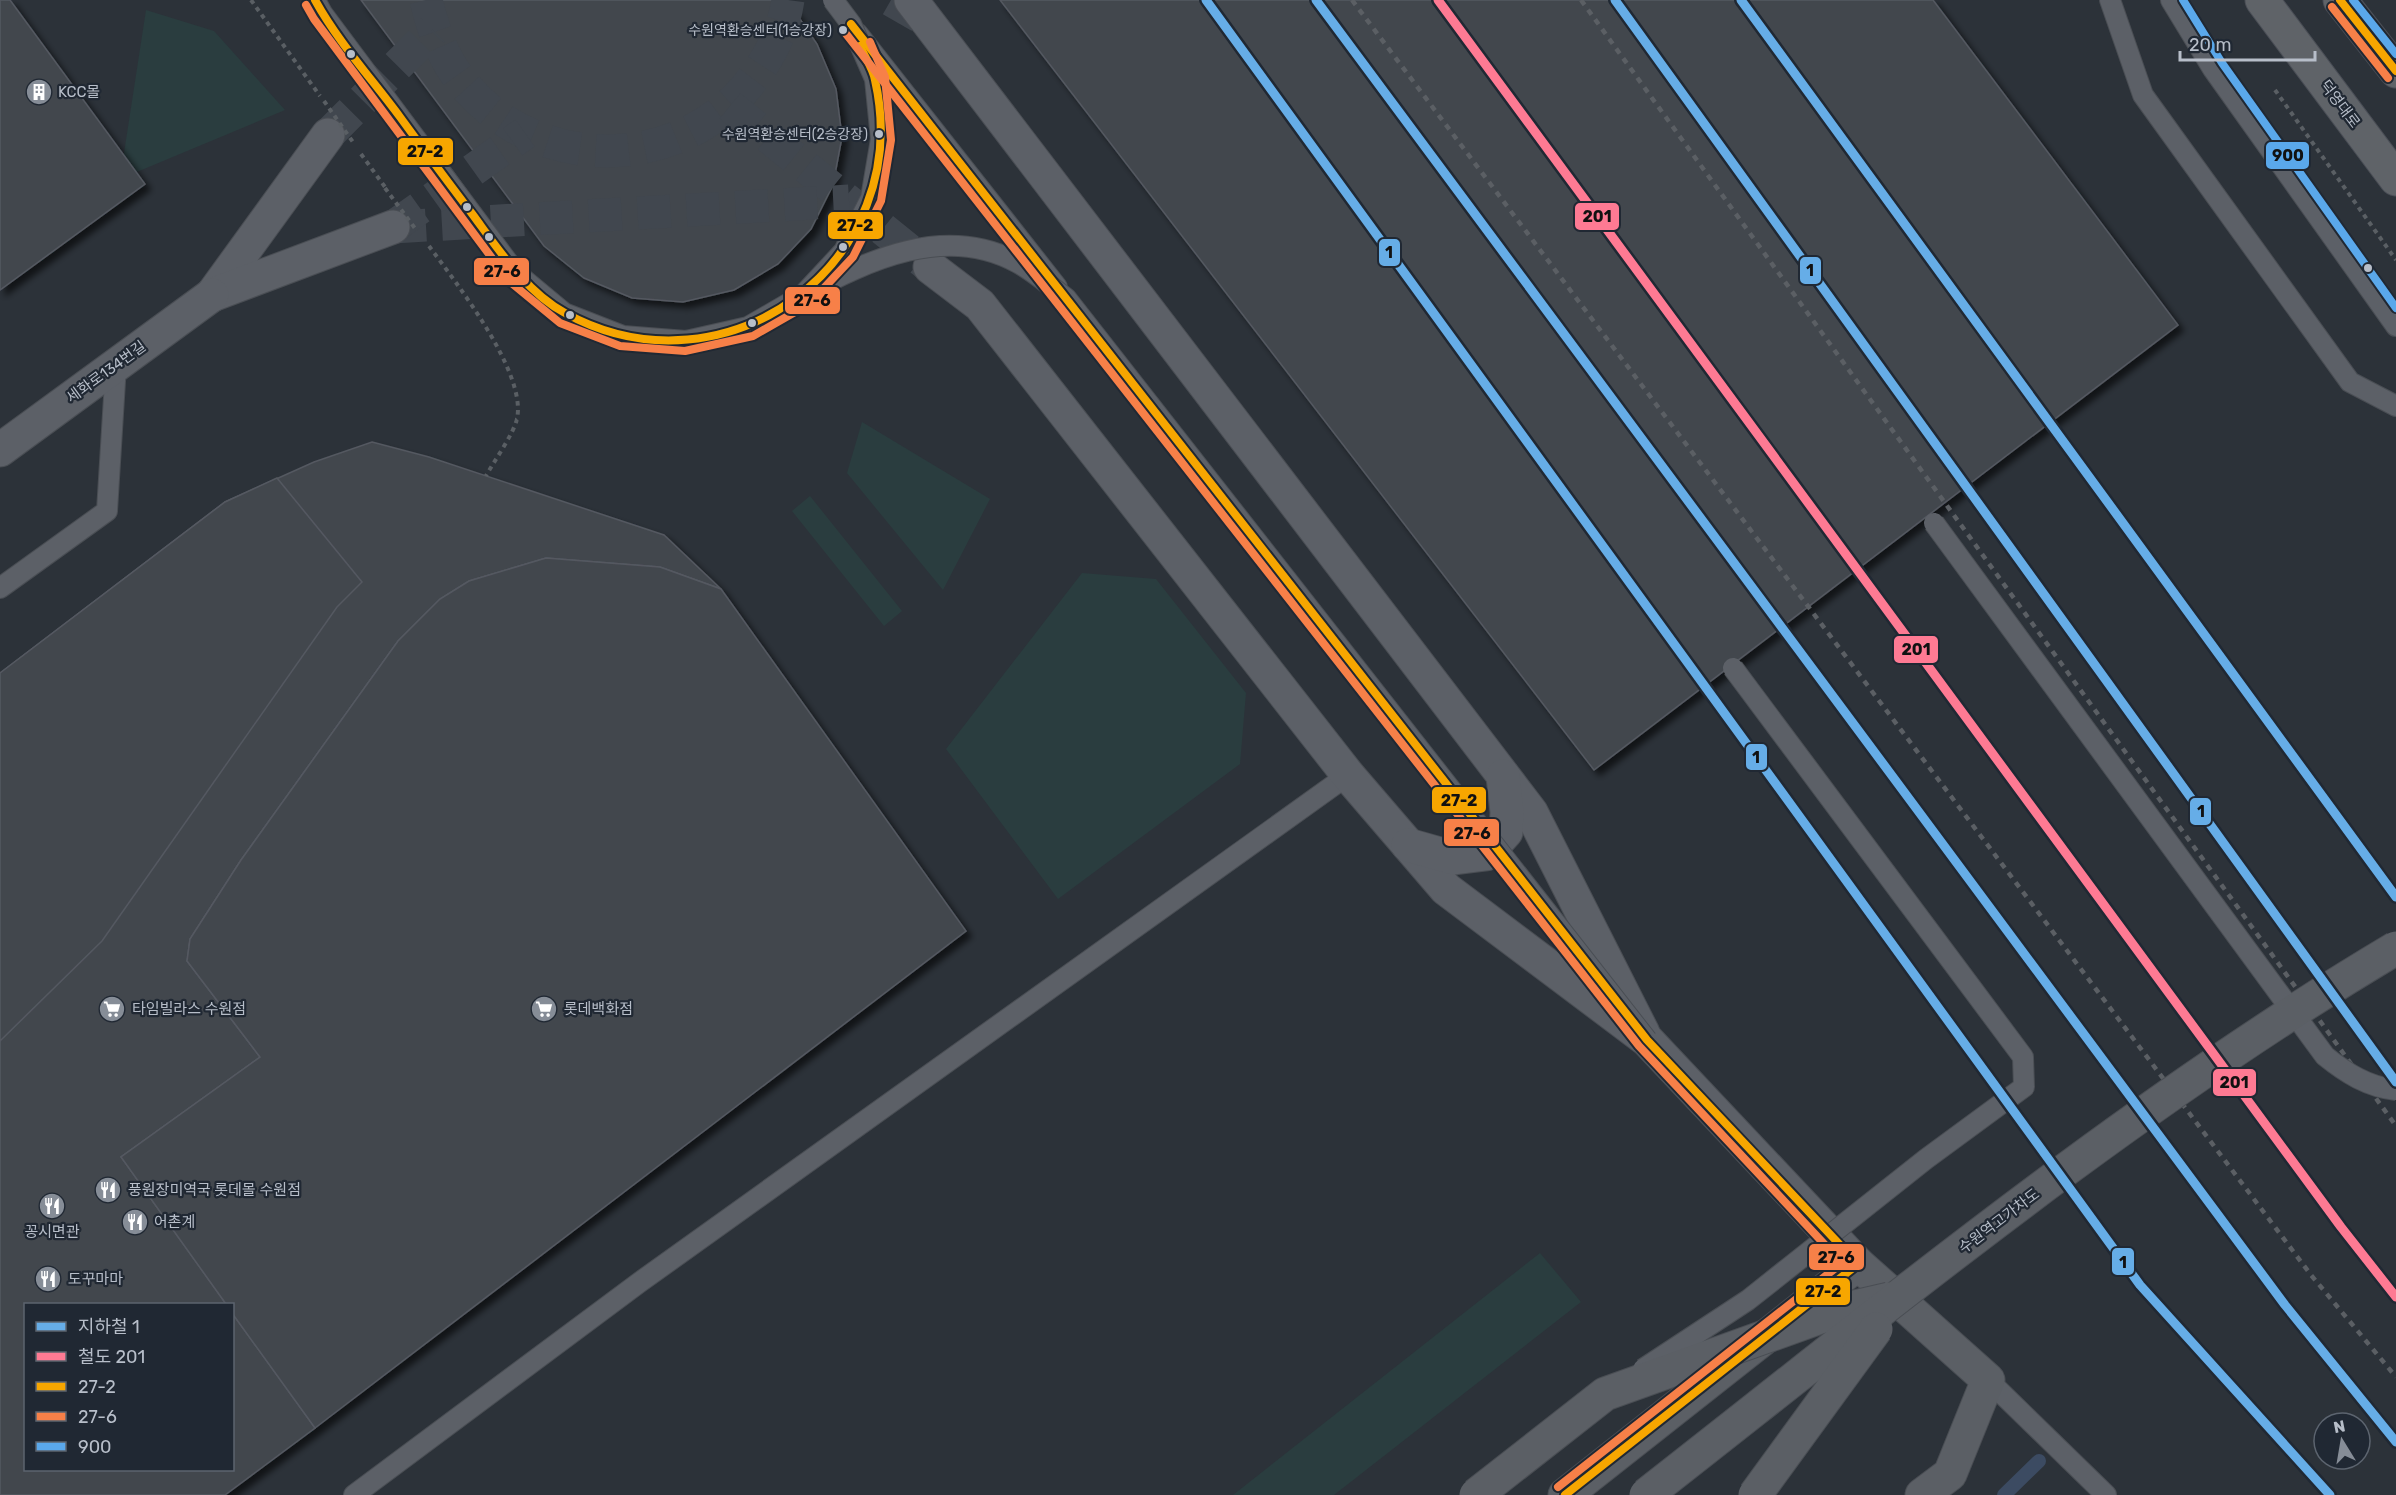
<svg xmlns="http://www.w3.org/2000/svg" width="2396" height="1495" viewBox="0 0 2396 1495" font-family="Rubik,'Noto Sans KR',sans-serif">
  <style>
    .green { fill: #2a3d3f }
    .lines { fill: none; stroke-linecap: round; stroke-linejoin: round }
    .stream { stroke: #3c4b62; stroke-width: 14 }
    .building { fill: #43474e; stroke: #545961; stroke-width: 1.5; filter: url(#shadow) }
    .minor-tunnel { stroke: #41474f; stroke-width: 33; stroke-dasharray: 33 16; stroke-linecap: butt }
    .service-casing { stroke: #4a4e54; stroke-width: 22 }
    .minor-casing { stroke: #4a4e54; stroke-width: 35 }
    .tertiary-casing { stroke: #4a4e54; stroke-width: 35 }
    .secondary-casing { stroke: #4a4e54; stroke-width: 35 }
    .primary-casing { stroke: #4a4e56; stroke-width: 35 }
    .path { stroke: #5a5f64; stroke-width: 4; stroke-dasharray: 4.5 4.5; stroke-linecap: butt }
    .service { stroke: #5c6067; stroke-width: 20 }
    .minor { stroke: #5c6067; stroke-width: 33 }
    .tertiary { stroke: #5c6067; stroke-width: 33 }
    .secondary { stroke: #5b5f65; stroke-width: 33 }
    .primary { stroke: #5f6368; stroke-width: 33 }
    .rail { stroke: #5b5f64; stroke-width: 4.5; stroke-dasharray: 6 6; stroke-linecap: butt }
    .service-bridge-casing { stroke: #4a4e54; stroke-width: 22; stroke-linecap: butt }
    .secondary-bridge-casing { stroke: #4a4e54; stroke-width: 35; stroke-linecap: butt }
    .path-bridge { stroke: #5a5f64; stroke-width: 4; stroke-dasharray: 4.5 4.5; stroke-linecap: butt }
    .service-bridge { stroke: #5c6067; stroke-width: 20 }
    .secondary-bridge { stroke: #5b5f65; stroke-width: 33 }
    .bus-1-casing { stroke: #202833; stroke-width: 12 }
    .bus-2-casing { stroke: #202833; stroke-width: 12 }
    .bus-3-casing { stroke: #202833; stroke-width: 12 }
    .bus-1 { stroke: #f7a600; stroke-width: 8 }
    .bus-2 { stroke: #f78048; stroke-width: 8 }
    .bus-3 { stroke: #5aa8eb; stroke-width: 8 }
    .rail-1-casing { stroke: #202833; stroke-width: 14 }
    .rail-1 { stroke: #fe7a93; stroke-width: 9 }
    .metro-1-casing { stroke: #202833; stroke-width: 14 }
    .metro-1 { stroke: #66ade7; stroke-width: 9 }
    .bus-dot { fill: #b7bec9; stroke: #202833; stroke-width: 2 }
    .labels { text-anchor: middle; stroke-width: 4.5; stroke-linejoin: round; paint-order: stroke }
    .bus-label { font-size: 14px; fill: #b7bec9; stroke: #202833; text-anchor: end }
    .poi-label { font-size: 15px; fill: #b7bec9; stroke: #202833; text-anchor: start }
    .street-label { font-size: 15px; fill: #b7bec9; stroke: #202833 }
    .line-badge { stroke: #202833; stroke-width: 2 }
    .pale-badge-label { font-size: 16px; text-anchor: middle; font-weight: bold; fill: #111 }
  </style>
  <defs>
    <filter id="shadow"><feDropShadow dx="5.5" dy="5.5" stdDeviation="3" flood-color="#0009"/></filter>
  </defs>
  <rect width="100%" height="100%" fill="#2c3239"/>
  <g class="green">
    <polygon points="146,10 214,31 285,110 120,179"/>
    <polygon points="862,422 990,499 943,590 847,473"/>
    <polygon points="810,496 902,611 884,626 792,511"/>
    <polygon points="1082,573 1156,579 1246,693 1240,764 1058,899 946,749"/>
    <polygon points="1540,1253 1581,1302 1334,1495 1233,1495"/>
  </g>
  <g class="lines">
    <polyline class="stream" points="2004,1495 2039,1461"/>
  </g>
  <g class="building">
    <polygon points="0,0 10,0 145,184 0,290"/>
    <polygon points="361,0 787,0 817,44 836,89 842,137 833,185 811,229 778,264 734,290 683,302 632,298 584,278 544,246"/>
    <polygon points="1000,0 1933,0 2178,325 1594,770"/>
    <polygon points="372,442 429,457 664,535 721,589 660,567 546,558 469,581 440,599 398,641 241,860 190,939 187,961 260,1057 121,1157 226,1304 26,1304 26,1470 232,1470 232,1313 315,1428 225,1495 0,1495 0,673 225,502 314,462"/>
    <polygon points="277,478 362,582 337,607 102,941 0,1041 0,673 225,502"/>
    <polygon points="546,558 660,567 721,589 966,931 315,1428 232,1313 232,1304 226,1304 121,1157 260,1057 187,961 190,939 241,860 398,641 440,599 469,581"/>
  </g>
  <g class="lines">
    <g class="minor-tunnel">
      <path d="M426,0C434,33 445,64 468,89C539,170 670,172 742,92C765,66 783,35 788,0"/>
      <polyline points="891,0 928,21"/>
      <polyline points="730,106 930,267"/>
      <polyline points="328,135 433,30"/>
      <polyline points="393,227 849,201"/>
      <polyline points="393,227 525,133"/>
    </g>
    <g class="service-casing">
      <g id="service">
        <polyline points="2110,0 2143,95 2350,382 2396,406"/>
        <polyline points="2171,0 2213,69 2396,326"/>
        <polyline points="858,34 1057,287"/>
        <polyline points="0,588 107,511 116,365"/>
        <polyline points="1988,1380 2106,1495"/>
        <polyline points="354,1495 640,1282 1348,775"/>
      </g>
    </g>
    <g class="minor-casing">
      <g id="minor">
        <polyline points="911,0 1531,812 1643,1033"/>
        <polyline points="930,267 980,305 1348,775 1446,889 1647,1040 1858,1264"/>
        <polyline points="212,295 328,135"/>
        <polyline points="212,295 393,227"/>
        <polyline points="1408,845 1454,858 1486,854 1506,832 1507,812 1503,776"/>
      </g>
    </g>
    <g class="tertiary-casing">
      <polyline id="tertiary" points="0,450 212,295"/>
    </g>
    <g class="secondary-casing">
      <polyline id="secondary" points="1565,1495 1858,1264 1988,1380 1950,1474 1922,1495"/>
    </g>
    <g class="primary-casing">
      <g id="primary">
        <polyline points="2262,0 2396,179"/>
        <polyline points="2340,0 2396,71"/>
      </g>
    </g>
    <g class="path">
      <polyline points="251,0 320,96"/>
      <polyline points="2275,90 2396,260"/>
      <polyline points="361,154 385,187"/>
      <path d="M429,246C456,283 527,372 517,419C513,435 494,461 486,476"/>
    </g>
    <use href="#service" class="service"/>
    <use href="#minor" class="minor"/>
    <use href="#tertiary" class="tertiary"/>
    <use href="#secondary" class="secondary"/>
    <use href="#primary" class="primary"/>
    <g class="rail">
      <polyline points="1352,0 2311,1275 2396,1377"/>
      <polyline points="1581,0 2396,1126"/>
    </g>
    <g class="service-bridge-casing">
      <g id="service-bridge">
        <polyline points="315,0 322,13 516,273 564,313 623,336 686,341 748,327 803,295 844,251 871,198 881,139 875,79 851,24 833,0"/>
        <path d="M803,295C868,260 946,223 1018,263C1035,272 1051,287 1066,298L1647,1040"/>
        <path d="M1934,523L2325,1056C2346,1073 2368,1087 2396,1090"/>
        <polyline points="1643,1369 1748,1300 1926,1159 2024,1087 2023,1057 1733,668"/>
      </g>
    </g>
    <g class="secondary-bridge-casing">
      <g id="secondary-bridge">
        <polyline points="1476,1495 1605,1394 1837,1311 1889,1299"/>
        <path d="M1646,1495C1889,1305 2130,1106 2396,948"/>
        <polyline points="1755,1495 1876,1329"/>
      </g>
    </g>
    <g class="path-bridge">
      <polyline points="324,101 355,145"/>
      <polyline points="385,188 417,231"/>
    </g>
    <use href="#service-bridge" class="service-bridge"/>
    <use href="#secondary-bridge" class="secondary-bridge"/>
    <g class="bus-1-casing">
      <g id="bus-1">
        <path d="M315,0C338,42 372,79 400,117C424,150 448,182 473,215C498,249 527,293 565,313C727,402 916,261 875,80C873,69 865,57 860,46"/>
        <polyline points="2340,0 2396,71"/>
        <polyline points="851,24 1647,1040 1858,1264 1565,1495"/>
      </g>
    </g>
    <g class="bus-2-casing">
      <g id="bus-2">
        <polyline points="306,5 314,19 509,281 560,323 620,346 685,351 753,336 809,304 853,257 881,201 891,140 885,77 870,42"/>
        <polyline points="2332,7 2388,78"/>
        <polyline points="843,30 1639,1046 1842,1263 1558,1487"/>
      </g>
    </g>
    <g class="bus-3-casing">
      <g id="bus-3">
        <polyline points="2183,0 2222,63 2396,308"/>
        <polyline points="2353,0 2396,54"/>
      </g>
    </g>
    <use href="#bus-1" class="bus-1"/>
    <use href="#bus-2" class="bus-2"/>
    <use href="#bus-3" class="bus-3"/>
    <g class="rail-1-casing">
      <polyline id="rail-1" points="1438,0 2341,1227 2396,1297"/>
    </g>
    <use href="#rail-1" class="rail-1"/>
    <g class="metro-1-casing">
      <g id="metro-1">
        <polyline points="1206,0 2140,1285 2330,1495"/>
        <polyline points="1316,0 2285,1305 2396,1442"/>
        <polyline points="1615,0 2396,1082"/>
        <polyline points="1741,0 2396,897"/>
      </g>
    </g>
    <use href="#metro-1" class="metro-1"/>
  </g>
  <defs>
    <g id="building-disc" transform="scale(1.35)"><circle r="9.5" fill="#868d97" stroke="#202833"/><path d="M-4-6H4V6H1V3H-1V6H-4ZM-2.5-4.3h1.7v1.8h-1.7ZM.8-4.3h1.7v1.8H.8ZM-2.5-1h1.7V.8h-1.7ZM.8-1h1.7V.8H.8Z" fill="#fff"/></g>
    <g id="supermarket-disc" transform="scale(1.35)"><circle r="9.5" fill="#868d97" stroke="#202833"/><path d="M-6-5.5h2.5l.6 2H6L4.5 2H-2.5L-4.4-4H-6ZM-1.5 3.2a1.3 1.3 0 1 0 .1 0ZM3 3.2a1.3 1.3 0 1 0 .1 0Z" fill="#fff"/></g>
    <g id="restaurant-disc" transform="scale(1.35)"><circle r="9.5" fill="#868d97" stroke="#202833"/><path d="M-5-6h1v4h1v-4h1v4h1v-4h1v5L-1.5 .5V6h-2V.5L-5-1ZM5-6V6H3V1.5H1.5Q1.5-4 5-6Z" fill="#fff"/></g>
  </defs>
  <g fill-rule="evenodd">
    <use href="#building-disc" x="39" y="92"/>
    <use href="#supermarket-disc" x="112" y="1009"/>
    <use href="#supermarket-disc" x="544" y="1009"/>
    <use href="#restaurant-disc" x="108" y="1190"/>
    <use href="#restaurant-disc" x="52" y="1206"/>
    <use href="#restaurant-disc" x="135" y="1222"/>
    <use href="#restaurant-disc" x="48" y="1279"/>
  </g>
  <g class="bus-dot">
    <circle cx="843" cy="30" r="5"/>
    <circle cx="351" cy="54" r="5"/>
    <circle cx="879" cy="134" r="5"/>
    <circle cx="467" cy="207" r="5"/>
    <circle cx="489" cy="237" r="5"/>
    <circle cx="843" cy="247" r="5"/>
    <circle cx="2368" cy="268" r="5"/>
    <circle cx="570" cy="315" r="5"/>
    <circle cx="752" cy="323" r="5"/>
  </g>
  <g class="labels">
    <g class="bus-label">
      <text x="832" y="35">수원역환승센터(1승강장)</text>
      <text x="868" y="139">수원역환승센터(2승강장)</text>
    </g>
    <g class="poi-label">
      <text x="58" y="97">KCC몰</text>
      <text x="132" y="1014">타임빌라스 수원점</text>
      <text x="564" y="1014">롯데백화점</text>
      <text x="128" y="1195">풍원장미역국 롯데몰 수원점</text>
      <text x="154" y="1227">어촌계</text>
      <text x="52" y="1237" text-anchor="middle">꽁시면관</text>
      <text x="68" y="1284">도꾸마마</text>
    </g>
    <g class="street-label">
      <text transform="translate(2340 104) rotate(53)" y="5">덕영대로</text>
      <text transform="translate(106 372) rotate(-36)" y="5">세화로134번길</text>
      <text transform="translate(1999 1221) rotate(-37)" y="5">수원역고가차도</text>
    </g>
  </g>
  <g class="line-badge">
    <rect x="397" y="137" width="57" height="29" rx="6" fill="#f7a600"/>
    <rect x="2265" y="141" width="45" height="29" rx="6" fill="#5aa8eb"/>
    <rect x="1574" y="202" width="46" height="29" rx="6" fill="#fe7a93"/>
    <rect x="827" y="211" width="57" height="29" rx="6" fill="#f7a600"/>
    <rect x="1378" y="238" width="23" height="29" rx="6" fill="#66ade7"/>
    <rect x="1799" y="256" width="23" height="29" rx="6" fill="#66ade7"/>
    <rect x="473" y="257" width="57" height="29" rx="6" fill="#f78048"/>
    <rect x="784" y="286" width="57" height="29" rx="6" fill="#f78048"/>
    <rect x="1893" y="635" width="46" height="29" rx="6" fill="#fe7a93"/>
    <rect x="1745" y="743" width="23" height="28" rx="6" fill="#66ade7"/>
    <rect x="1431" y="786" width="56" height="28" rx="6" fill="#f7a600"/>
    <rect x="2189" y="797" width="23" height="29" rx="6" fill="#66ade7"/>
    <rect x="1443" y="818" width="57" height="29" rx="6" fill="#f78048"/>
    <rect x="2212" y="1068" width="45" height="29" rx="6" fill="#fe7a93"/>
    <rect x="1808" y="1243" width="57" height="28" rx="6" fill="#f78048"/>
    <rect x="2111" y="1247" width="24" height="29" rx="6" fill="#66ade7"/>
    <rect x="1795" y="1277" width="56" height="29" rx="6" fill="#f7a600"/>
  </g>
  <g class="pale-badge-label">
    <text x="425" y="157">27-2</text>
    <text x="2288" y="161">900</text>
    <text x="1597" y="222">201</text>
    <text x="855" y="231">27-2</text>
    <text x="1389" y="258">1</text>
    <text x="1810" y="276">1</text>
    <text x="502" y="277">27-6</text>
    <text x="812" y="306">27-6</text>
    <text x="1916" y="655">201</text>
    <text x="1756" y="763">1</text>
    <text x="1459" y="806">27-2</text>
    <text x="2201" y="817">1</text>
    <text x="1472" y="839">27-6</text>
    <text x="2234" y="1088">201</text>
    <text x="1836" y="1263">27-6</text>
    <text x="2123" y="1268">1</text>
    <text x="1823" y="1297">27-2</text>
  </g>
  <rect x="24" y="1303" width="210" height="168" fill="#202833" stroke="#5c646f" stroke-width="1.5"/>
  <rect x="36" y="1322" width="30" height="9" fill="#66ade7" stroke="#5c646f" stroke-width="1.5"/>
  <text x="78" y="1333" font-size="18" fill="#b7bec9">지하철 1</text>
  <rect x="36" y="1352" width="30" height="9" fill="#fe7a93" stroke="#5c646f" stroke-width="1.5"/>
  <text x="78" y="1363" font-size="18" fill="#b7bec9">철도 201</text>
  <rect x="36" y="1382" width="30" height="9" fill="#f7a600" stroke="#5c646f" stroke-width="1.5"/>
  <text x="78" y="1393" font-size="18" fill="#b7bec9">27-2</text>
  <rect x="36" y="1412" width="30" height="9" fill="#f78048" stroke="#5c646f" stroke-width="1.5"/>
  <text x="78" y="1423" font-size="18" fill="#b7bec9">27-6</text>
  <rect x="36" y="1442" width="30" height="9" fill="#5aa8eb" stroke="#5c646f" stroke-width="1.5"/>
  <text x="78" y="1453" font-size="18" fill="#b7bec9">900</text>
  <g transform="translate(2342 1441) rotate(349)"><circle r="28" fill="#202833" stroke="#5c646f" stroke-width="1.5"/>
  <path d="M0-4.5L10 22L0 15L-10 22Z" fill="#868d97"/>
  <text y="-9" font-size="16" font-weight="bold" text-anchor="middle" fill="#b7bec9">N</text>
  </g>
  <path d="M2180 51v9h135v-9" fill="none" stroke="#b7bec9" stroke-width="3"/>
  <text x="2189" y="51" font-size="18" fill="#b7bec9" stroke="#202833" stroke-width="4.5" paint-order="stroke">20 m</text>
</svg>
